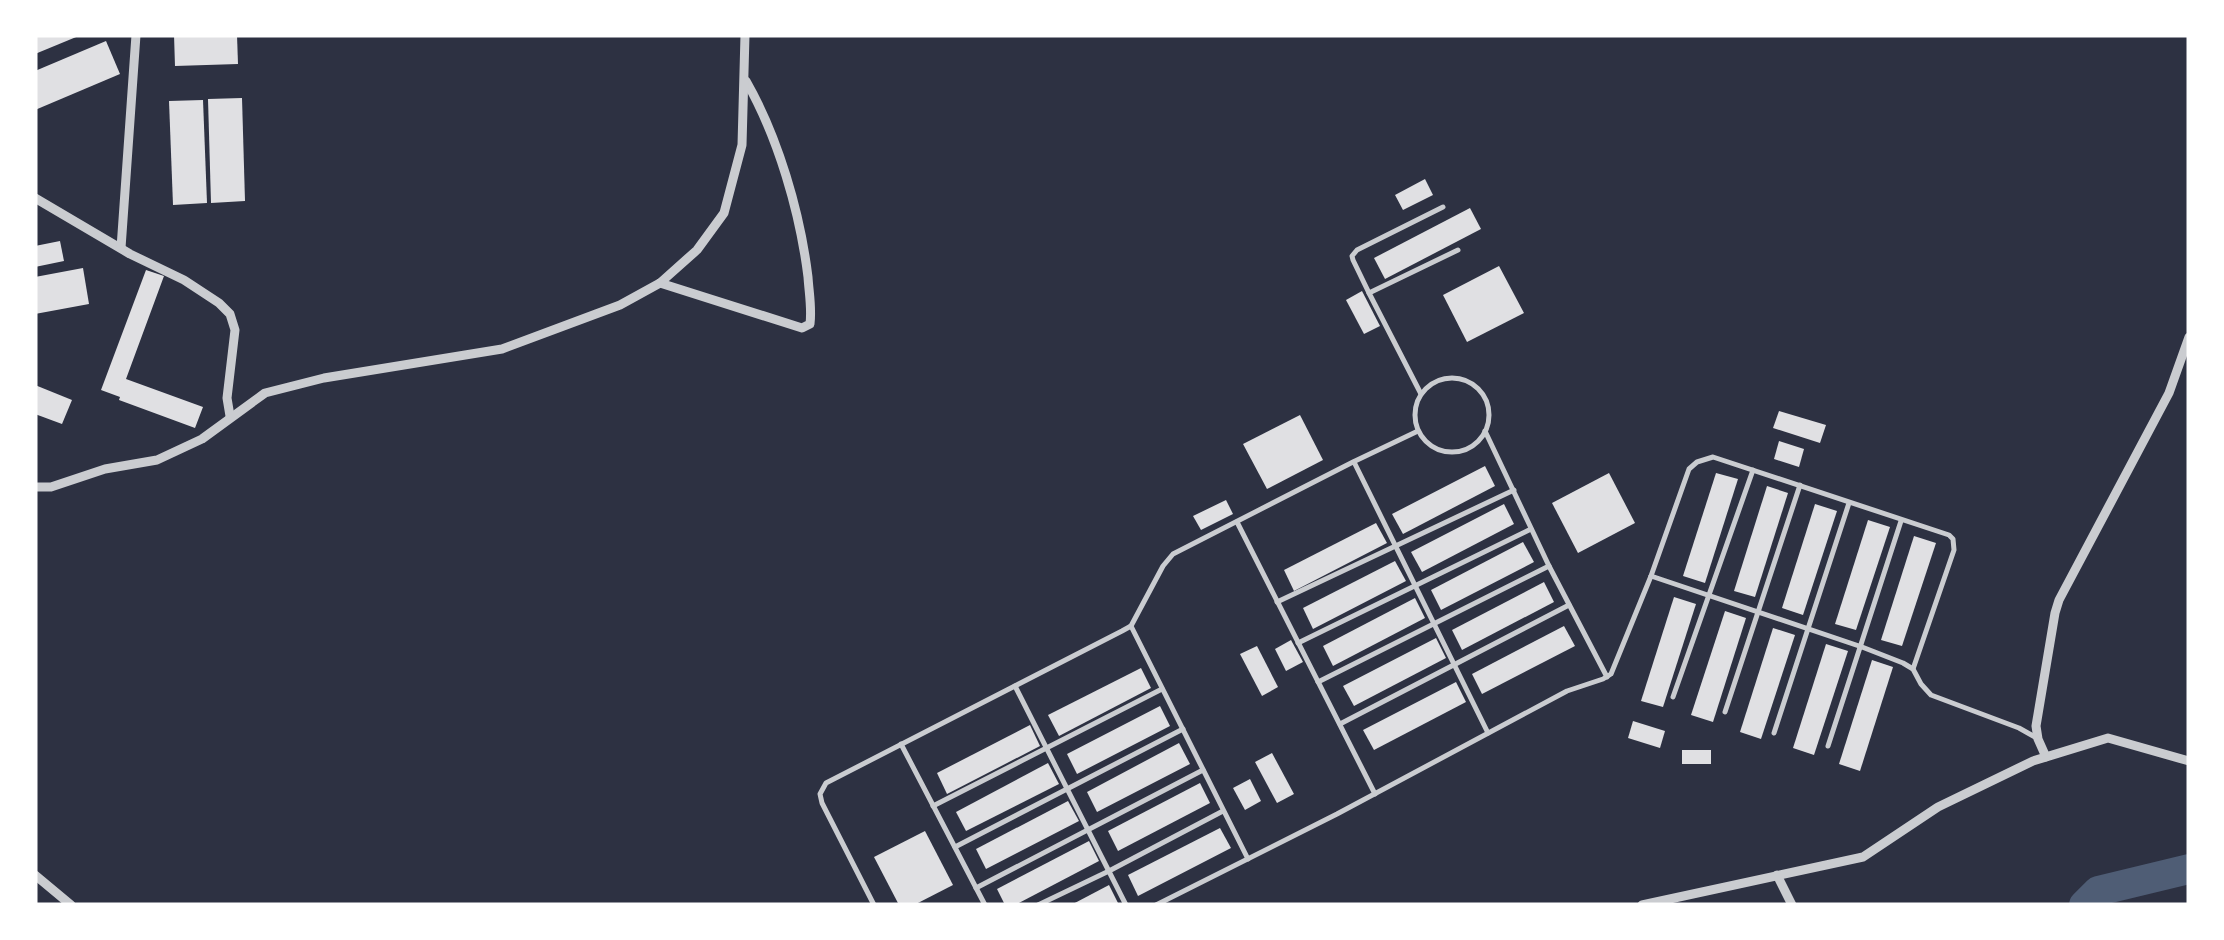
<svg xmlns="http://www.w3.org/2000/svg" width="2224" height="940" viewBox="0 0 2224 940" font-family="Jost,sans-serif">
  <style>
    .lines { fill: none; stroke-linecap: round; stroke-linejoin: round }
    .river { stroke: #4f5d75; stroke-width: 30 }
    .building { fill: #e0e0e3 }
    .service { stroke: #caccd0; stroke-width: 5 }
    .minor { stroke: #caccd0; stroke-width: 9 }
  </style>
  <rect width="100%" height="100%" fill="#2d3142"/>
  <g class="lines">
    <polyline class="river" points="2084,905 2098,891 2189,869"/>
  </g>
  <g class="building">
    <polygon points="35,35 81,35 35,54"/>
    <polygon points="174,35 237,35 238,64 175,66"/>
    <polygon points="106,41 120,74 35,110 35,71"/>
    <polygon points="242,98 245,201 211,203 208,99"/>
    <polygon points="203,100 207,203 173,205 169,101"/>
    <polygon points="1425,179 1433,195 1403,210 1395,195"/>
    <polygon points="1470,208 1481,229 1385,279 1374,258"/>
    <polygon points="60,241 64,261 35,267 35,246"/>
    <polygon points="1499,266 1524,313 1467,342 1443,295"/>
    <polygon points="83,268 89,304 35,314 35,277"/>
    <polygon points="146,270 164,276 126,379 203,407 195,428 119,400 120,397 101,390"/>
    <polygon points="1362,291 1380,326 1364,334 1346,300"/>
    <polygon points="35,385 72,400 62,424 35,414"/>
    <polygon points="1779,411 1826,425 1820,443 1773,428"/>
    <polygon points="1300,415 1323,460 1267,489 1243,444"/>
    <polygon points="1779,441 1804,449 1799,467 1774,459"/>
    <polygon points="1485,466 1495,486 1403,534 1392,514"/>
    <polygon points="1609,473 1635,523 1578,553 1552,503"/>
    <polygon points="1716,473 1738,479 1705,583 1683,576"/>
    <polygon points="1767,486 1788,493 1755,597 1734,591"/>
    <polygon points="1226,500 1233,514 1201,530 1193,516"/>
    <polygon points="1504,504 1514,524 1422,572 1411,552"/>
    <polygon points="1815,504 1837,511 1803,615 1782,608"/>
    <polygon points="1868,520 1890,527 1856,630 1835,624"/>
    <polygon points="1376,523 1387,543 1294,591 1284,570"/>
    <polygon points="1914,536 1936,543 1902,646 1881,640"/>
    <polygon points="1523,542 1534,562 1441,610 1431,590"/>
    <polygon points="1395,561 1406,581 1313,629 1303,608"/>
    <polygon points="1544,582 1554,602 1462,650 1452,630"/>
    <polygon points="1674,597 1696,604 1663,707 1641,701"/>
    <polygon points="1415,598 1425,618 1333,666 1323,646"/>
    <polygon points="1725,611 1746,618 1713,722 1691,715"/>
    <polygon points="1564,626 1575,646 1482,694 1472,674"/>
    <polygon points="1773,628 1795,635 1761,739 1740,732"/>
    <polygon points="1436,638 1446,658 1354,706 1343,686"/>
    <polygon points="1291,640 1303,662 1286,671 1275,649"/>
    <polygon points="1826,644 1848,651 1814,755 1793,748"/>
    <polygon points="1257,646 1278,687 1262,696 1240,654"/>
    <polygon points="1872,660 1893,667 1860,771 1839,764"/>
    <polygon points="1141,668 1151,688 1059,736 1048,715"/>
    <polygon points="1456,682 1466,702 1374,750 1363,730"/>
    <polygon points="1160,706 1170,726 1077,774 1067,754"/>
    <polygon points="1633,721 1665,731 1660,748 1628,738"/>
    <polygon points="1030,725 1040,746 947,794 937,773"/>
    <polygon points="1179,743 1190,764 1097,812 1087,792"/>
    <rect x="1682" y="750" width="29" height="14"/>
    <polygon points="1272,753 1294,794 1277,803 1255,762"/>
    <polygon points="1048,763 1059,784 966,831 956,812"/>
    <polygon points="1250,779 1261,801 1245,810 1233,788"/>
    <polygon points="1200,783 1210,803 1118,851 1108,831"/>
    <polygon points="1068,801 1079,821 986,869 976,849"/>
    <polygon points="1220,828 1231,848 1138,896 1128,875"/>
    <polygon points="925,831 953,885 914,905 899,905 874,857"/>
    <polygon points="1089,841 1099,861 1015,905 1005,905 997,889"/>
    <polygon points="1109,885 1119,905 1071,905"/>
  </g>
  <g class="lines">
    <g class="service">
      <polyline points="1369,293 1353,260 1352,256 1357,250 1443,207"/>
      <circle cx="1452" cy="415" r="37"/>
      <polyline points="1421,394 1369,293 1458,250"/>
      <polyline points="1485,431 1549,566 1607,677"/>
      <polyline points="1354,462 1488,733"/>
      <polyline points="1237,522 1375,794"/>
      <polyline points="1651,576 1862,647 1903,663 1913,669 1921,684 1931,695 2019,728 2035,737"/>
      <polyline points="1277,602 1514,490"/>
      <polyline points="1131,626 1248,859"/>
      <polyline points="1298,643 1531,529"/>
      <polyline points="1318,682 1549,566"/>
      <polyline points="1015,686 1126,905"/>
      <polyline points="1673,697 1753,470"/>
      <polyline points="1725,712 1800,485"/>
      <polyline points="1340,724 1569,605"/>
      <polyline points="1774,733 1849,503"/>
      <polyline points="901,744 985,905"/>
      <polyline points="1828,746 1901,521"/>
      <polyline points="933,806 1162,689"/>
      <polyline points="955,847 1183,729"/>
      <polyline points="976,888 1203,770"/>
      <polyline points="874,905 822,803 820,794 826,783 1122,631 1131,626 1163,566 1173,554 1353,462 1418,431"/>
      <polyline points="1038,905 1109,871 1223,811"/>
      <polyline points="1156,905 1337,814 1567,691 1603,679 1611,674 1651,576 1689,469 1697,462 1713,457 1949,535 1953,539 1954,550 1913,669"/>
    </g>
    <g class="minor">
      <polyline points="35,198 130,254 184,280 219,303 230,314 235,330 227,398 230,416"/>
      <polyline points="121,248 136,35"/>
      <path d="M660,283L802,328L810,324C812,308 809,293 808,277C800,212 778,137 746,81"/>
      <polyline points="35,487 51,487 105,469 157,460 202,439 265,393 324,378 502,349 620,305 660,283 697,250 724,213 742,145 745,35"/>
      <polyline points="2046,757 2038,739 2036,726 2055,613 2059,600 2169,393 2189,337"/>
      <polyline points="35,875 71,905"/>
      <polyline points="1777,875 1792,905"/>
      <polyline points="1642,905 1863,857 1938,807 2033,761 2108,738 2189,761"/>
    </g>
  </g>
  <rect width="2224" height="940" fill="none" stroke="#ffffff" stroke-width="75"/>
</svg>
